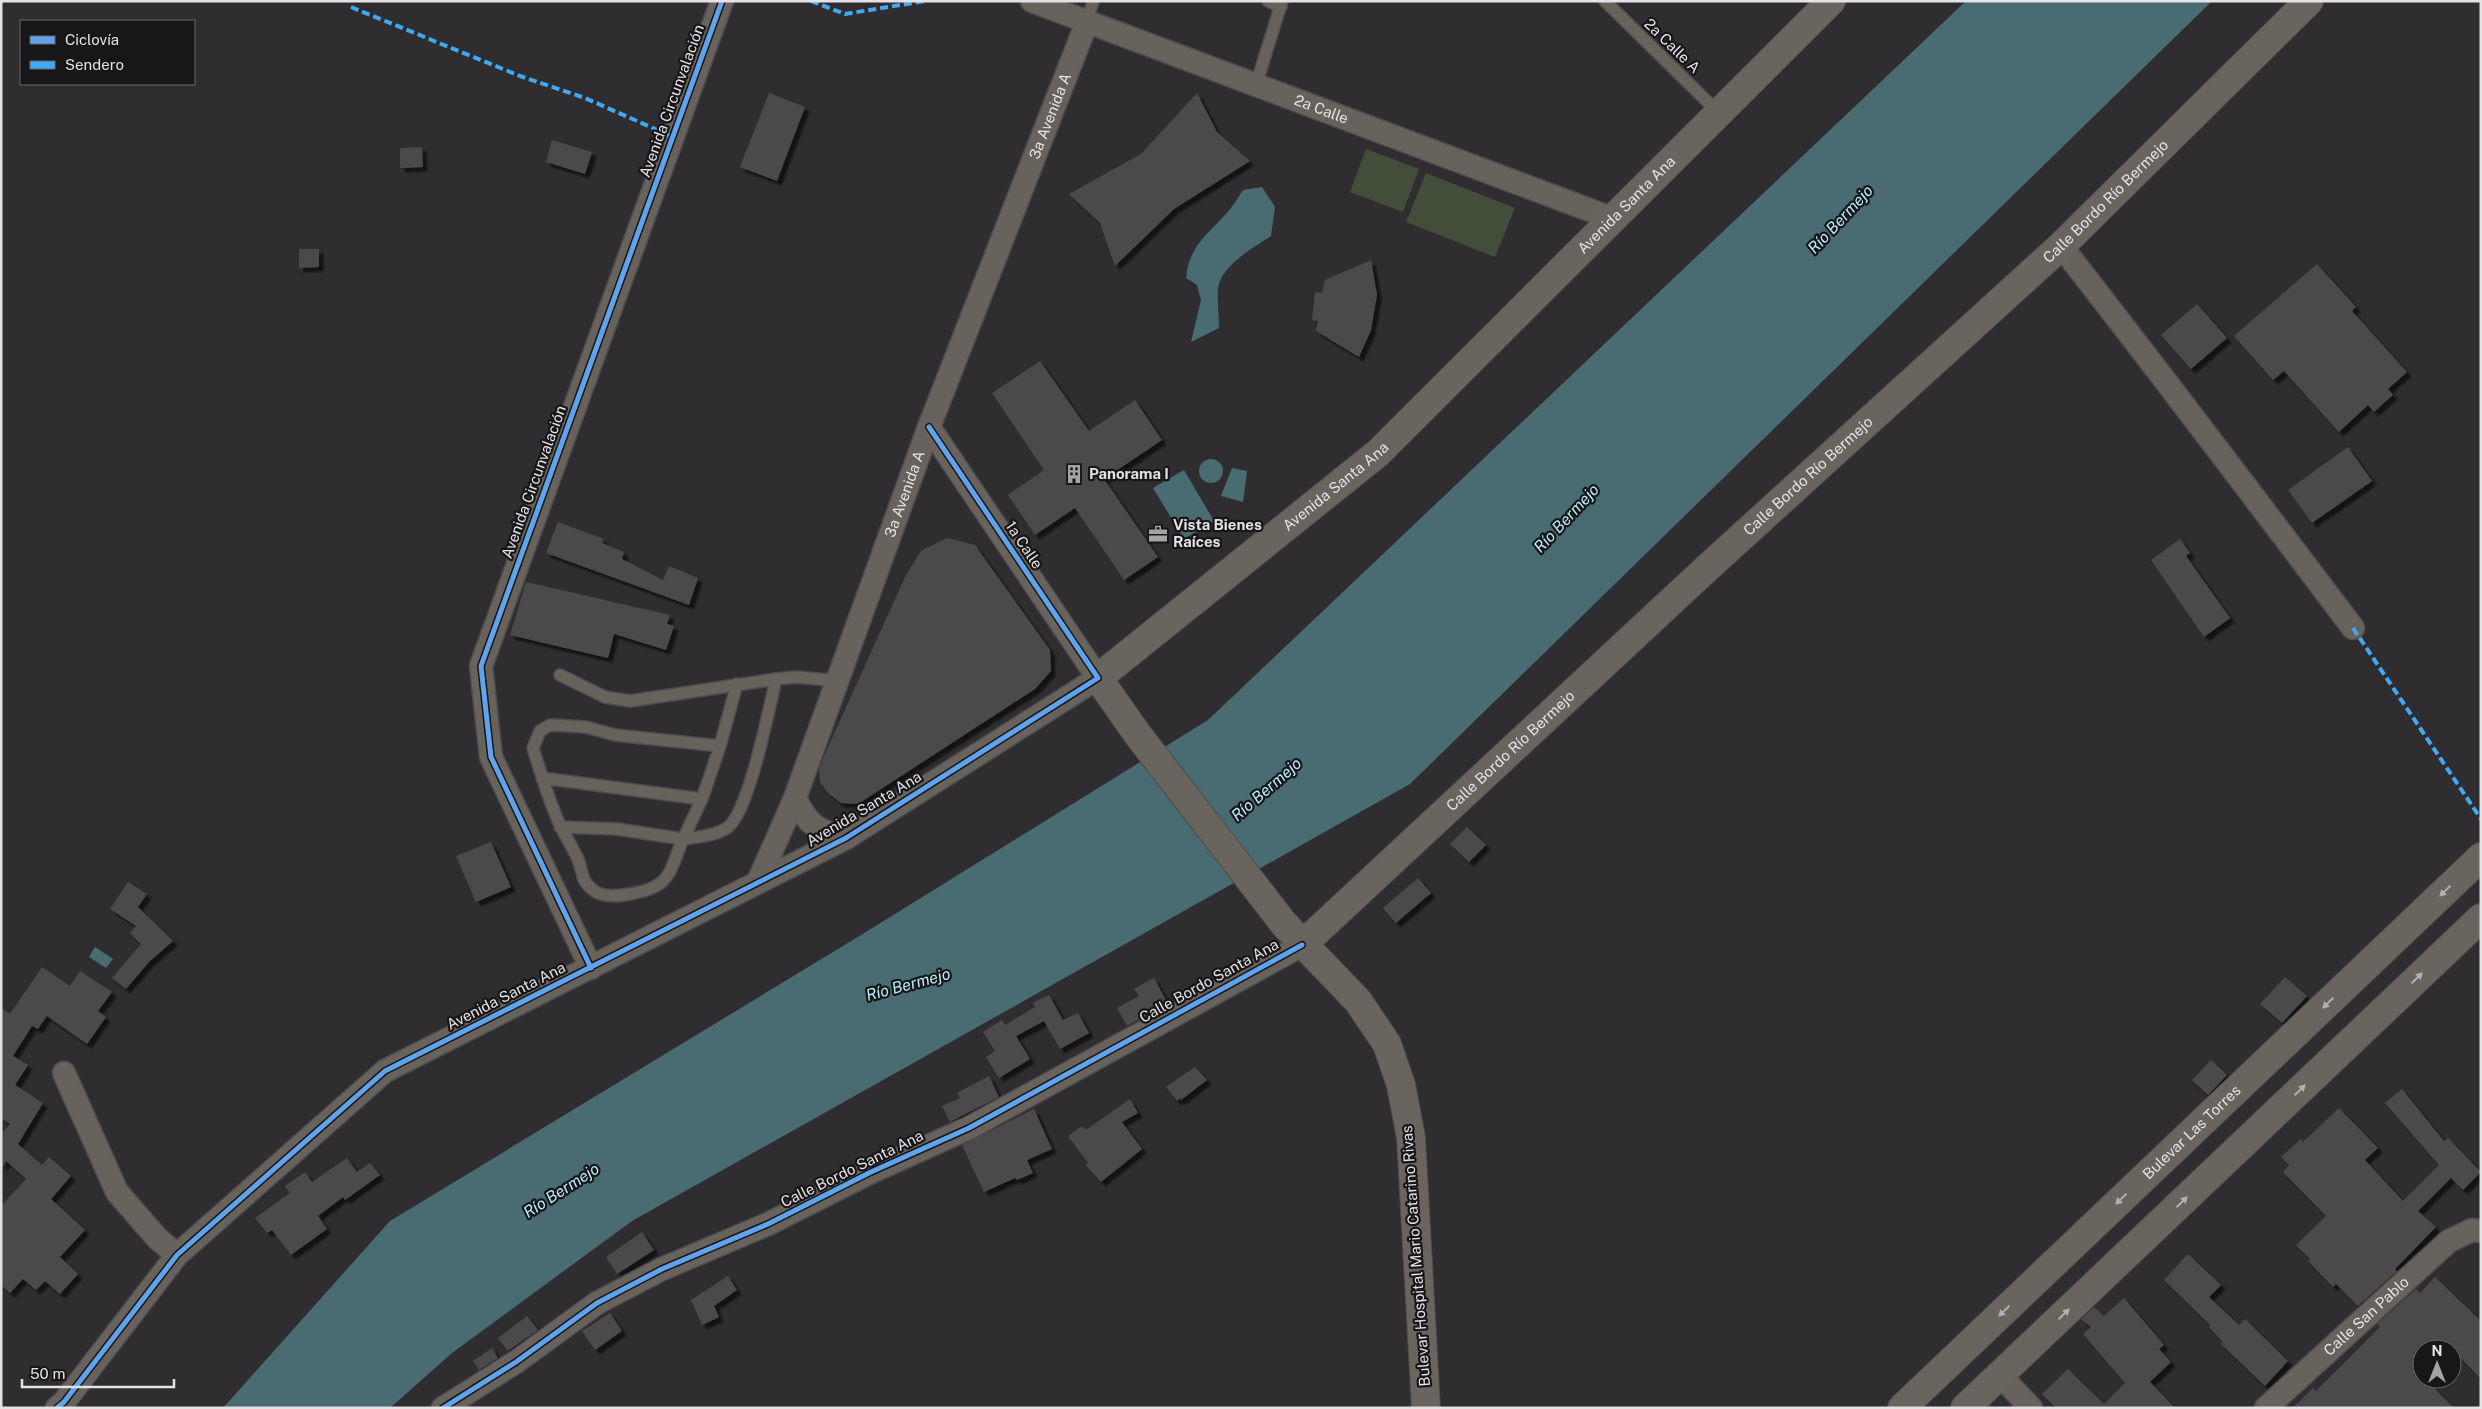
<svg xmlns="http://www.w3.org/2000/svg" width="2482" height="1409" viewBox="0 0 2482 1409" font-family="'Public Sans',sans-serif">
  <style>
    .green { fill: #424e39 }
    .water { fill: #496b72 }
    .building { fill: #4c4a4c; filter: url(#shadow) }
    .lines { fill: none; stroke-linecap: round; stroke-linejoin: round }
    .lane-casing { stroke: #4d4b4d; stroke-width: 14 }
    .street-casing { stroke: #4d4b4d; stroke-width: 25 }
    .secondary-casing { stroke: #4d4b4d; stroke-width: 30 }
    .lane { stroke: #67635c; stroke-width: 11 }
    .street { stroke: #67635c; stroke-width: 22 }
    .secondary { stroke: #6a645e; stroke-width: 28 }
    .quiet { stroke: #3fa9f5; stroke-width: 4; stroke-dasharray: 8 4; stroke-linecap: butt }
    .cycleway-casing { stroke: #181618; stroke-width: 8 }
    .cycleway { stroke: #60a3ed; stroke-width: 5 }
    .oneway { fill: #b4b0b0 }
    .labels { text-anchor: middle; stroke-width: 4.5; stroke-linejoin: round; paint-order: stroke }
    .street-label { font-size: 15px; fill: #e5e2e6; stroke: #181618 }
    .poi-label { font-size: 15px; font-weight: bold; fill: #e5e2e6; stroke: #181618; text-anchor: start }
    .water-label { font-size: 16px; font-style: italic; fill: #b6eefa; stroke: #181618 }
  </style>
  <defs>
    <filter id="shadow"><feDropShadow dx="4.5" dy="4.5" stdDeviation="1" flood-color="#0009"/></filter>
  </defs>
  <rect width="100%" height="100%" fill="#302d31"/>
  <g class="green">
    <polygon points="1366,149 1419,169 1403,212 1350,192"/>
    <polygon points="1426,173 1515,208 1495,257 1406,222"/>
  </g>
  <g class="water">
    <polygon points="1966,1 2212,1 1410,784 632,1221 452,1353 390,1408 223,1408 390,1221 861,935 1208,720"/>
    <path d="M1262,187L1275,207L1271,236C1253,248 1221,265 1218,289C1217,301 1219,316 1219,328L1191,342L1201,300L1197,285L1186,278C1189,246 1207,235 1227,213C1233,206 1238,198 1243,190Z"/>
    <circle cx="1211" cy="471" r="12"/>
    <polygon points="1232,468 1247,471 1243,502 1221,496"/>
    <polygon points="1184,470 1214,521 1184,539 1153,488"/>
    <polygon points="95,947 113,959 106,968 89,957"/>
  </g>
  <g class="building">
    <polygon points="769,93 805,107 777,181 740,167"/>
    <polygon points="1197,93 1217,132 1250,161 1174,209 1115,266 1100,223 1069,194 1141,154"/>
    <polygon points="552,140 592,152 585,174 546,162"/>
    <polygon points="422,147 423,167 400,168 400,148"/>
    <polygon points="299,249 319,249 319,267 299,268"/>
    <polygon points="1371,260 1377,295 1371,330 1359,357 1316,331 1318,321 1312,320 1315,292 1322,293 1325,280"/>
    <polygon points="2317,264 2356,307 2352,311 2407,372 2388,389 2393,395 2374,412 2368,405 2339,432 2284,371 2273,380 2234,336"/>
    <polygon points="2197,304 2227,338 2191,369 2161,335"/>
    <polygon points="1040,361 1089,431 1135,400 1162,440 1104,479 1158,557 1124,580 1075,508 1035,535 1008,495 1044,470 992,393"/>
    <polygon points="2348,447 2372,481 2312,523 2288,490"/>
    <polygon points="558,522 604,539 602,543 624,552 622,559 663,580 669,566 698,578 689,605 546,553"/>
    <polygon points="947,538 975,545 1050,650 1051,671 1035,689 858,804 841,803 828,793 820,782 819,770 824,756 906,575 921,551"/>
    <polygon points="2180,539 2190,553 2186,556 2230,618 2204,637 2151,560"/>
    <polygon points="526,582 670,615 667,624 674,626 666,650 614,634 608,658 510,635"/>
    <polygon points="1467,827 1486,845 1469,862 1450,844"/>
    <polygon points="491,842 511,887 476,902 456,856"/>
    <polygon points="1418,878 1431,893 1396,923 1383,908"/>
    <polygon points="128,882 147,894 138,907 173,941 149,962 126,989 112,978 141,944 130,933 136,926 110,909"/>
    <polygon points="42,967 70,986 80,971 112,992 98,1011 106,1017 87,1044 47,1016 38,1029 32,1026 13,1056 28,1065 15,1085 43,1103 18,1144 42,1165 49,1157 71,1176 51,1199 85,1230 60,1257 78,1274 60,1294 45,1281 36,1290 23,1279 10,1293 1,1285 1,1206 26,1179 6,1161 1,1169 1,1129 4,1131 10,1124 1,1118 1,1008 10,1014"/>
    <polygon points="2285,977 2307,996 2282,1023 2260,1004"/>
    <polygon points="1154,978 1168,1004 1127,1026 1117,1008 1139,996 1134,989"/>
    <polygon points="1049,995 1063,1020 1078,1013 1089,1033 1060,1049 1044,1021 1016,1036 1030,1059 999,1078 986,1057 995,1051 983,1032 1002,1020 1005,1025 1035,1007 1033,1003"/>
    <polygon points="2211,1060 2227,1075 2208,1095 2192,1080"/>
    <polygon points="1195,1067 1207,1080 1181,1100 1180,1098 1177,1101 1166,1087"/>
    <polygon points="989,1076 999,1097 950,1122 942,1106 960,1098 957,1093"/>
    <polygon points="2402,1089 2444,1141 2448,1138 2481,1172 2463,1190 2451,1178 2418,1211 2436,1227 2395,1269 2397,1271 2358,1306 2336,1284 2333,1287 2308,1261 2310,1259 2296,1245 2326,1216 2283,1172 2289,1165 2281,1157 2301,1139 2303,1142 2339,1108 2378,1148 2365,1160 2403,1201 2439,1165 2385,1103"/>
    <polygon points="1130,1099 1138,1113 1122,1122 1142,1149 1101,1182 1086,1165 1088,1163 1068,1136 1082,1126 1086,1130"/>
    <polygon points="1034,1109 1052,1149 1027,1160 1033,1173 1017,1180 1015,1178 984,1192 962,1145"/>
    <polygon points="347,1158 357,1172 370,1163 380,1175 345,1200 343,1197 318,1216 327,1229 291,1255 272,1230 267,1233 255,1218 290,1193 285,1186 305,1172 312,1182"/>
    <polygon points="642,1232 654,1250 617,1274 606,1257"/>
    <polygon points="2188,1254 2221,1285 2209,1297 2239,1325 2245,1319 2288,1361 2265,1386 2221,1344 2223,1342 2209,1327 2210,1325 2164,1280"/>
    <polygon points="728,1276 737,1290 714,1306 719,1317 702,1325 691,1300"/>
    <polygon points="2435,1277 2481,1321 2481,1379 2452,1349 2422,1349 2422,1379 2425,1379 2454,1408 2293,1408 2313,1388 2316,1391 2380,1327 2377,1324 2416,1289 2420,1293"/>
    <polygon points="2124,1298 2164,1345 2159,1349 2171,1362 2150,1382 2175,1408 2056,1408 2042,1394 2068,1369 2104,1404 2125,1383 2083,1334 2091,1327 2081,1319 2094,1307 2104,1316"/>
    <polygon points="610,1313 622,1331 595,1350 582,1331"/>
    <polygon points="527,1316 538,1330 508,1351 498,1338"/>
    <polygon points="492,1348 498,1358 479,1370 473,1361"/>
  </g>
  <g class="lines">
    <g class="lane-casing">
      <g id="lane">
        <polyline points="1268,1 1281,7"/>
        <polyline points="1605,1 1719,113"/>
        <polyline points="1087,22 1093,1"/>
        <polyline points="1256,85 1282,1"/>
        <polyline points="560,675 605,697 630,701 776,679"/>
        <polyline points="720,746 737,684"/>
        <path d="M542,778L702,799L720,746L615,735L586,727L550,725L540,731L533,748C541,774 549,802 561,827C566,837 572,847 577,857C584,871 579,879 593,890C603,898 618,896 630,894C672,887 669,872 683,839L617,829L560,827"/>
        <path d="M683,839C697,837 714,836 727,828C749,813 769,708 776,679L796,677L839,681"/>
        <polyline points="683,839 702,799"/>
      </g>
    </g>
    <g class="street-casing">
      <g id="street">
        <path id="s1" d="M1032,1L1611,218"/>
        <path d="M2061,246C2160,372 2256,500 2353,628"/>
        <path d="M795,798C808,826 818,831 846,838"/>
        <path id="s2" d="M758,882L795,798L929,427L1087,22"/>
        <polyline points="591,968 491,757 481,666 722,1"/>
        <polyline points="64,1073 117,1192 157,1238 177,1255"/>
        <polyline points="2000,1375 2031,1408"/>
        <polyline points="57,1408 64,1402 177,1255 385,1071 846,838 1098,678 929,427"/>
        <polyline points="443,1408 516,1362 597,1303 662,1269 768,1224 871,1172 969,1128 1302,945"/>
        <path id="s3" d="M2266,1408L2449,1241L2472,1230L2481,1231"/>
      </g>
    </g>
    <g class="secondary-casing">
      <g id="secondary">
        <path id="s4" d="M1302,945L1705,570L2061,246L2309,1"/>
        <path id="s5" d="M1426,1408L1411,1138L1401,1085L1387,1044L1358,1001L1284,924L1138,735L1098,678L1378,453L1831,1"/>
        <path id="s6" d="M1902,1408L2481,857"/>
        <polyline points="1965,1408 2481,918"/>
      </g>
    </g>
    <use href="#lane" class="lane"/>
    <use href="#street" class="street"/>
    <use href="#secondary" class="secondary"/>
    <g class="quiet">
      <polyline points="811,1 845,14 925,1"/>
      <polyline points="351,7 520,76 585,98 673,137"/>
      <polyline points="2353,628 2481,819"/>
    </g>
    <g class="cycleway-casing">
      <g id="cycleway">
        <polyline points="591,968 491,757 481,666 722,1"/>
        <polyline points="57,1408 64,1402 177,1255 385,1071 846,838 1098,678 929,427"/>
        <polyline points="443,1408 516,1362 597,1303 662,1269 768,1224 871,1172 969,1128 1302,945"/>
      </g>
    </g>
    <use href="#cycleway" class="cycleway"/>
  </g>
  <defs><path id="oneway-solid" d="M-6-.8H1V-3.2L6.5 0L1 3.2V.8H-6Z" transform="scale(1.25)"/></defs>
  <g class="oneway">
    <use href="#oneway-solid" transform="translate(2445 891) rotate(136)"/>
    <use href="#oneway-solid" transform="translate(2417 978) rotate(-44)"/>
    <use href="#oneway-solid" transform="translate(2328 1003) rotate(136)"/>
    <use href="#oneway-solid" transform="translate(2300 1090) rotate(-44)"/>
    <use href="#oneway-solid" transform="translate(2121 1199) rotate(136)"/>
    <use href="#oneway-solid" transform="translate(2182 1202) rotate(-44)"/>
    <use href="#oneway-solid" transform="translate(2004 1311) rotate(136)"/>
    <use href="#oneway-solid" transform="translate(2064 1314) rotate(-44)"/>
  </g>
  <defs>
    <g id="building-bare" transform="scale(1.5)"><path d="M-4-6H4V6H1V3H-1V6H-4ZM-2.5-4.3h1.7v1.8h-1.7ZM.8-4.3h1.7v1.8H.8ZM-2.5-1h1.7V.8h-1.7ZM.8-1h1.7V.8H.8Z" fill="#a6a3a7" stroke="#181618" stroke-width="2.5" paint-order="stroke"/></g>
    <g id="office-bare" transform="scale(1.5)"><path d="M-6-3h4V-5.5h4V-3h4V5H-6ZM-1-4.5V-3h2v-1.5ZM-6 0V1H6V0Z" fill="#a6a3a7" stroke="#181618" stroke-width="2.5" paint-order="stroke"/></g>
  </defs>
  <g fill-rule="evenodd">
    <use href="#building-bare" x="1074" y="474"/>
    <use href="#office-bare" x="1158" y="534"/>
  </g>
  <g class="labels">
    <g class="street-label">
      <text transform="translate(1672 46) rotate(44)" y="5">2a Calle A</text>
      <text transform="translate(672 101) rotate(-70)" y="5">Avenida Circunvalación</text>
      <text dy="5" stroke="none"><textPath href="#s1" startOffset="309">2a Calle</textPath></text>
      <text dy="5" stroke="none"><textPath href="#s2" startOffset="820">3a Avenida A</textPath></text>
      <text dy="5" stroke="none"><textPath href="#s4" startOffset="1095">Calle Bordo Río Bermejo</textPath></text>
      <text dy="5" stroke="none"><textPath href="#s5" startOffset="1545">Avenida Santa Ana</textPath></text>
      <text dy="5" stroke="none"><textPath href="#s4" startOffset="690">Calle Bordo Río Bermejo</textPath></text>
      <text transform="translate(534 482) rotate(-70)" y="5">Avenida Circunvalación</text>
      <text dy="5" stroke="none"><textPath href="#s5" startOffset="1140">Avenida Santa Ana</textPath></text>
      <text dy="5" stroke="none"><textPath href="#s2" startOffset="415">3a Avenida A</textPath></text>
      <text transform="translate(1024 545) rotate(56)" y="5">1a Calle</text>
      <text dy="5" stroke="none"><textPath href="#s4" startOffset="285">Calle Bordo Río Bermejo</textPath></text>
      <text transform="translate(864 809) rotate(-31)" y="5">Avenida Santa Ana</text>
      <text transform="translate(1209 981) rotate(-29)" y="5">Calle Bordo Santa Ana</text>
      <text transform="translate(506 996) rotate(-27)" y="5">Avenida Santa Ana</text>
      <text dy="5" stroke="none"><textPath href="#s6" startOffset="400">Bulevar Las Torres</textPath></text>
      <text transform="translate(852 1169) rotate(-26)" y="5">Calle Bordo Santa Ana</text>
      <text transform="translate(1416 1256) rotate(-94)" y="5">Bulevar Hospital Mario Catarino Rivas</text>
      <text dy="5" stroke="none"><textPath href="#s3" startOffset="136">Calle San Pablo</textPath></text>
    </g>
    <g class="poi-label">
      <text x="1089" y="479">Panorama I</text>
      <text x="1173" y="530">Vista Bienes<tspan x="1173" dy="17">Raíces</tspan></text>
    </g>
    <g class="water-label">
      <text transform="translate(1840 219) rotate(-47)" y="6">Río Bermejo</text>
      <text transform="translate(1566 518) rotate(-47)" y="6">Río Bermejo</text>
      <text transform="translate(1266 789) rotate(-41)" y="6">Río Bermejo</text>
      <text transform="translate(908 984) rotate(-15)" y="6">Río Bermejo</text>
      <text transform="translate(561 1190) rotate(-33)" y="6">Río Bermejo</text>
    </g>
  </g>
  <rect width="2482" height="1409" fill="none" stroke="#e5e2e6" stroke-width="5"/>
  <rect x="20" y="20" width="175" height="65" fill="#181618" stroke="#6a686a"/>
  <rect x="30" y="36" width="25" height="8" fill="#60a3ed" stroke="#6a686a"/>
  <text x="65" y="45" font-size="15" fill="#e5e2e6">Ciclovía</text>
  <rect x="30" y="61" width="25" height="8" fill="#3fa9f5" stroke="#6a686a"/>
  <text x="65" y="70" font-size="15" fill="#e5e2e6">Sendero</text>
  <g transform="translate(2437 1364)"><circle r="24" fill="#181618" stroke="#6a686a"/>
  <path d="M0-4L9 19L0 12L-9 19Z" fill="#a6a3a7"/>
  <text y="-8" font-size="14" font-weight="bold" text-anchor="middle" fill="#e5e2e6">N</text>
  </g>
  <path d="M22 1379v8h152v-8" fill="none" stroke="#e5e2e6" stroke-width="2.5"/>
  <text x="30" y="1379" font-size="15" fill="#e5e2e6" stroke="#181618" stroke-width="4" paint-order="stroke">50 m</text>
</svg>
